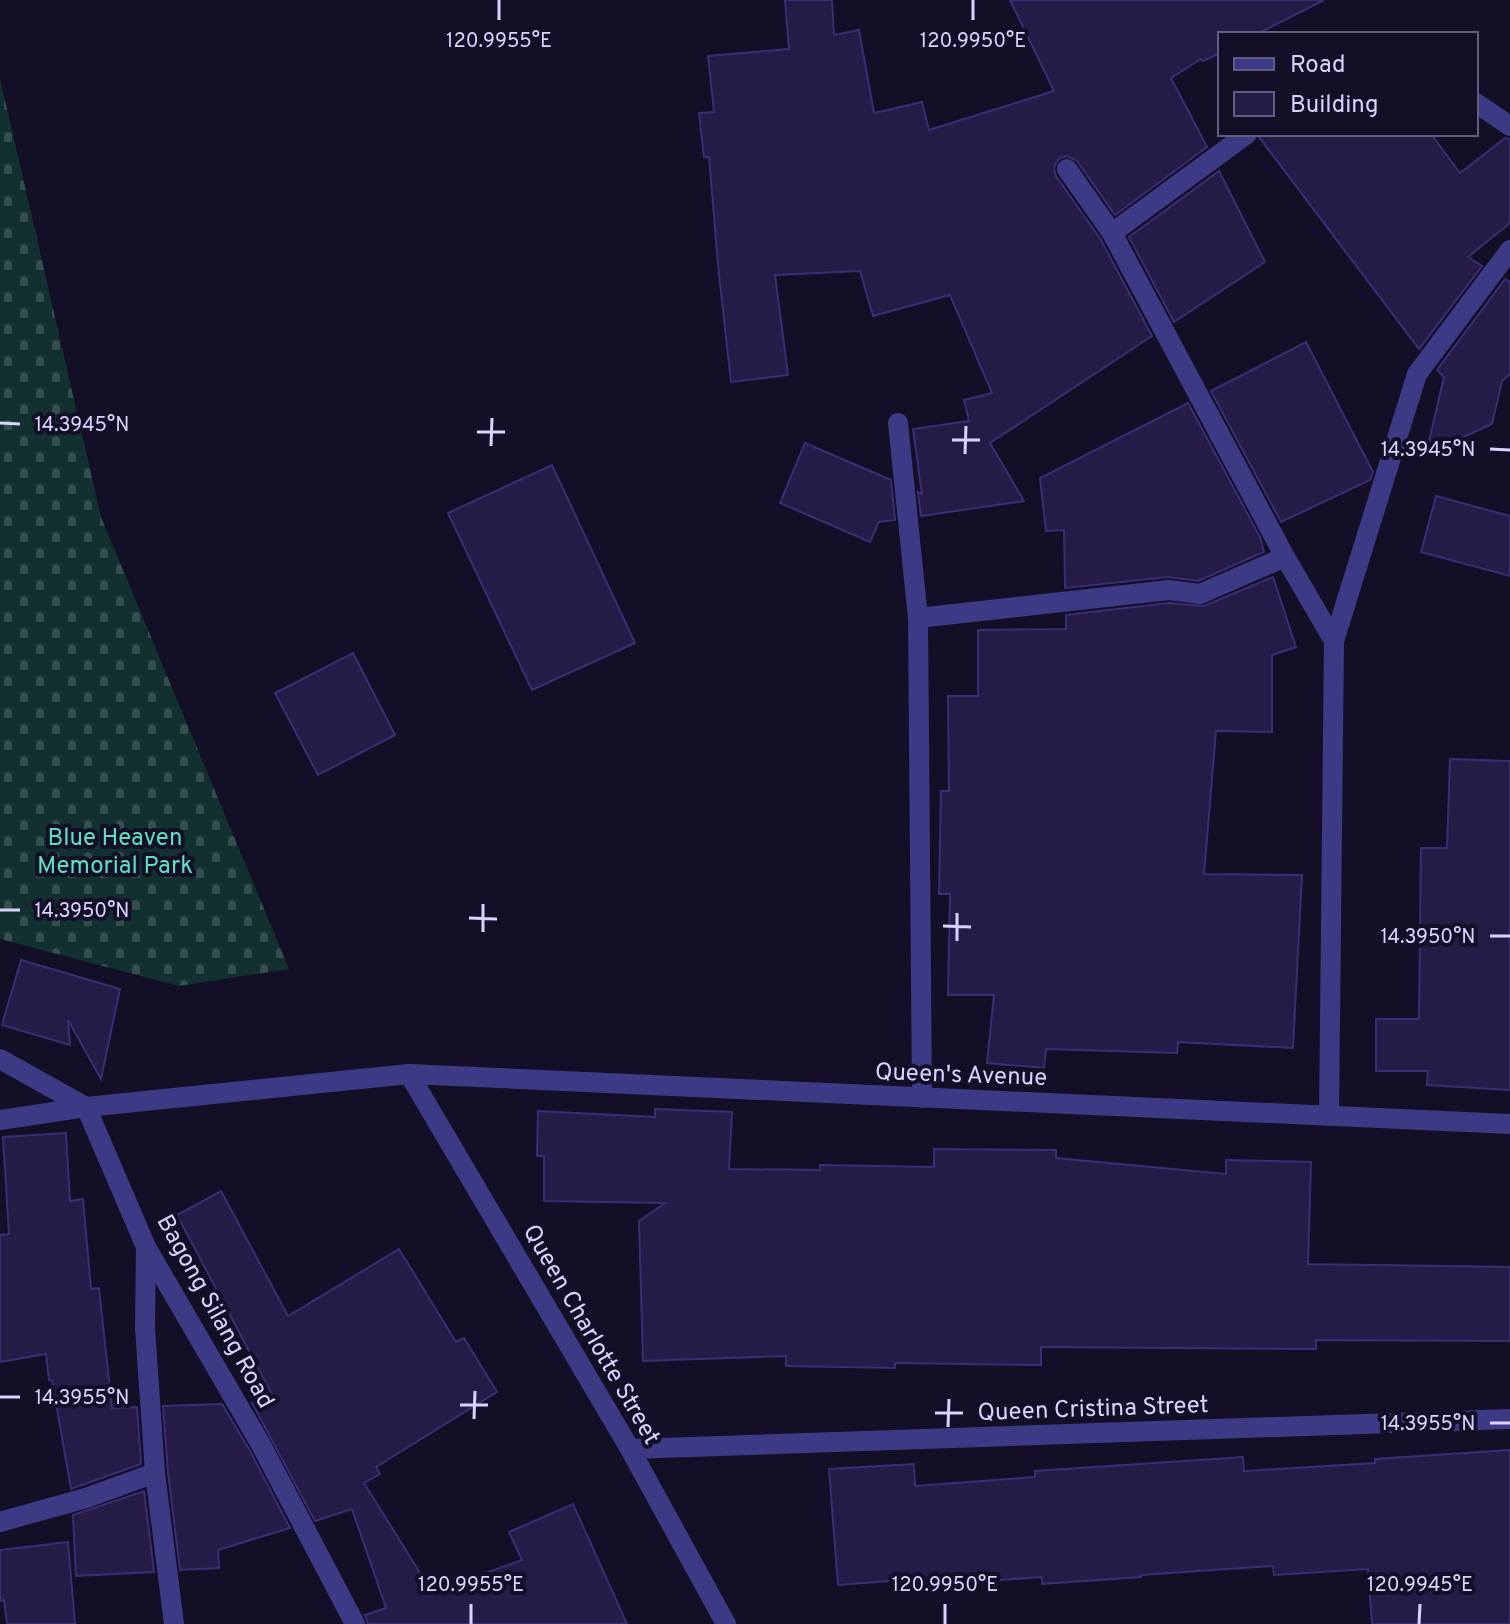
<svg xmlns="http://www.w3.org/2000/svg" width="1510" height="1624" viewBox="0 0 1510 1624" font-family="Overpass,sans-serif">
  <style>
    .cemetery { fill: url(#cemetery-stones) }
    .building { fill: #241b47; stroke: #3b2d73; stroke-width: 2 }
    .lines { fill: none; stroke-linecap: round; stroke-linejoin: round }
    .minor { stroke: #3d3a85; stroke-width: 20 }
    .ticks { fill: none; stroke: #d9d4ff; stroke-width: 3 }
    .labels { text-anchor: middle; stroke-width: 8; stroke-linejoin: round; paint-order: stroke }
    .park-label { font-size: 24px; fill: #5fe0c0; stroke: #130f26 }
    .street-label { font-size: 24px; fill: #d9d4ff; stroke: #130f26 }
    .ticks-label { font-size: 20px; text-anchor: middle; fill: #d9d4ff; stroke: #130f26; stroke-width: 8; stroke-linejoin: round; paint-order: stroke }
  </style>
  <defs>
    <pattern id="cemetery-stones" width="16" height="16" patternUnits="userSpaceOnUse" patternTransform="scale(2)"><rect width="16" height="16" fill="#12302f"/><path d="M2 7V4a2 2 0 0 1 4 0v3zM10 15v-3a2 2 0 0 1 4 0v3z" fill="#344d4e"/></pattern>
  </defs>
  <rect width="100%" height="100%" fill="#130f26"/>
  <polygon class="cemetery" points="0,78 101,517 289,969 179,986 0,939"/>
  <g class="building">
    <polygon points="785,0 832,0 834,35 859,30 874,113 922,102 929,130 1054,91 1010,0 1324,0 1257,34 1220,34 1220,53 1203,61 1201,59 1171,78 1207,147 1115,215 1077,161 1067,156 1060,158 1056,163 1054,169 1056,176 1101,240 1152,336 990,443 1024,501 921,516 918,492 922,494 913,429 969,421 964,400 992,393 950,295 873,316 860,271 775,275 788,375 731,382 719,275 709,157 704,157 699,113 714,112 708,56 789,49"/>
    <polygon points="1260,134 1415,134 1416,136 1416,134 1431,134 1460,173 1505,138 1510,139 1510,223 1468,257 1482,266 1419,349 1259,137"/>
    <polygon points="1219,171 1265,262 1174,322 1129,237"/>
    <polygon points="1505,279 1510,282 1510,374 1502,381 1492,424 1426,454 1444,377 1437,370"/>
    <polygon points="1306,342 1373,472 1370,480 1281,522 1211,391"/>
    <polygon points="1188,403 1260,537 1264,552 1198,581 1168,577 1065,588 1064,530 1046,531 1040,478"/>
    <polygon points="805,443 891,480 895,520 879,522 870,542 780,503"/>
    <polygon points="552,465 635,643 532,690 448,513"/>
    <polygon points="1436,496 1510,516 1510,576 1421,552"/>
    <polygon points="1273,577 1296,647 1272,655 1272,732 1216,731 1204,874 1302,875 1293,1048 1178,1042 1177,1053 1046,1049 1044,1068 987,1063 994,995 948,995 950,894 939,894 941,791 949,791 948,696 978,696 978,630 1066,629 1066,615 1169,603 1204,606"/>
    <polygon points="353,653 395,735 318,775 275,693"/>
    <polygon points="1450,759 1510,761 1510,1090 1427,1085 1428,1071 1376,1071 1376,1019 1419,1019 1421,848 1447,848"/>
    <polygon points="21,960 120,989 101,1079 68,1020 70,1045 2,1025"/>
    <polygon points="655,1109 732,1112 729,1169 820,1170 820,1165 934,1167 934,1149 1056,1150 1056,1158 1226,1174 1226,1160 1311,1162 1308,1264 1510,1267 1510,1341 1316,1340 1316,1349 1041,1347 1041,1365 895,1363 895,1368 786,1366 786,1356 643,1361 639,1221 665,1203 544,1201 544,1156 537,1156 538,1111 655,1117"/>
    <polygon points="66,1133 70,1201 83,1199 91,1289 99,1288 112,1408 137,1407 141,1464 71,1489 52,1380 49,1380 46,1354 0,1362 0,1235 9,1234 3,1137"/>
    <polygon points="221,1191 288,1316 399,1249 456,1342 464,1338 497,1392 376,1467 380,1474 364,1483 432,1592 522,1560 509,1532 573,1504 627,1624 368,1624 365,1615 386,1608 352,1509 315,1521 252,1403 276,1402 177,1215"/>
    <polygon points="222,1404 249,1449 290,1528 218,1550 219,1568 180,1570 168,1472 163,1406"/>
    <polygon points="1510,1450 1510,1624 1372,1624 1368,1569 1274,1575 1273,1566 1141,1575 1141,1577 1042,1584 1042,1577 945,1584 944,1577 838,1585 829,1469 914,1464 915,1486 1035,1477 1035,1471 1243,1457 1244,1471 1375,1463 1375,1459"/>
    <polygon points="144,1491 154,1572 76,1576 73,1515"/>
    <polygon points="68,1542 75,1624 7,1624 4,1600 0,1601 0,1550"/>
  </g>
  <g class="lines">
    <g class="minor">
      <polyline points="1476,103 1510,126"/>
      <polyline points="1067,169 1112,233 1285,557 1334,641"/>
      <polyline points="1112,233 1247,134"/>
      <polyline points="898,423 918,618 922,1098"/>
      <polyline points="918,618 1169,590 1200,594 1285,557"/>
      <polyline points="0,1059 86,1107 146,1247 260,1443 355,1624"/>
      <polyline points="409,1074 630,1449 726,1624"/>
      <polyline points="1329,1115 1334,641 1417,374 1510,250"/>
      <polyline points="0,1120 86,1107 409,1074 1510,1124"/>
      <polyline points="146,1247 145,1328 155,1473 174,1624"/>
      <polyline points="630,1449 1510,1419"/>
      <polyline points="0,1522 86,1498 155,1473"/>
    </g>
  </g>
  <path class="ticks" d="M499,20V0M973,20V0M0,423L20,424M477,432H505M952,440H980M491,446L492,418M1490,449L1510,450M965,454L966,426M0,910H20M469,918L497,919M943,926L971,927M483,932V904M1490,936H1510M957,941V913M0,1397H20M460,1405H488M935,1413H963M474,1419L475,1391M1490,1423H1510M948,1427L949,1399M471,1624V1604M945,1624V1604M1419,1624L1420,1604"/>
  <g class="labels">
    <g class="park-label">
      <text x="115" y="845">Blue Heaven<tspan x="115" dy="28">Memorial Park</tspan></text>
    </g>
    <g class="street-label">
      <text transform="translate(961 1074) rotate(2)" y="8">Queen's Avenue</text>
      <text transform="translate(216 1311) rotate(61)" y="8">Bagong Silang Road</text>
      <text transform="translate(592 1334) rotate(60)" y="8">Queen Charlotte Street</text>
      <text transform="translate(1093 1408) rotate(-2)" y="8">Queen Cristina Street</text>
    </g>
  </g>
  <g class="ticks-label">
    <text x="499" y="47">120.9955°E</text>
    <text x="973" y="47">120.9950°E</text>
    <text x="82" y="431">14.3945°N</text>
    <text x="1428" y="456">14.3945°N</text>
    <text x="82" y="917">14.3950°N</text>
    <text x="1428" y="943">14.3950°N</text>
    <text x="82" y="1404">14.3955°N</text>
    <text x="1428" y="1430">14.3955°N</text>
    <text x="471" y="1591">120.9955°E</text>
    <text x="945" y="1591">120.9950°E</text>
    <text x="1420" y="1591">120.9945°E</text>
  </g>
  <rect x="1218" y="32" width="260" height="104" fill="#130f26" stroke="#625e7d" stroke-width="2"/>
  <rect x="1234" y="58" width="40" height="12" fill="#3d3a85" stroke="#625e7d" stroke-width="2"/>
  <text x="1290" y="72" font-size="24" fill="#d9d4ff">Road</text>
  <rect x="1234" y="92" width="40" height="24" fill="#241b47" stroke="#625e7d" stroke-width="2"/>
  <text x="1290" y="112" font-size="24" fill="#d9d4ff">Building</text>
</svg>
